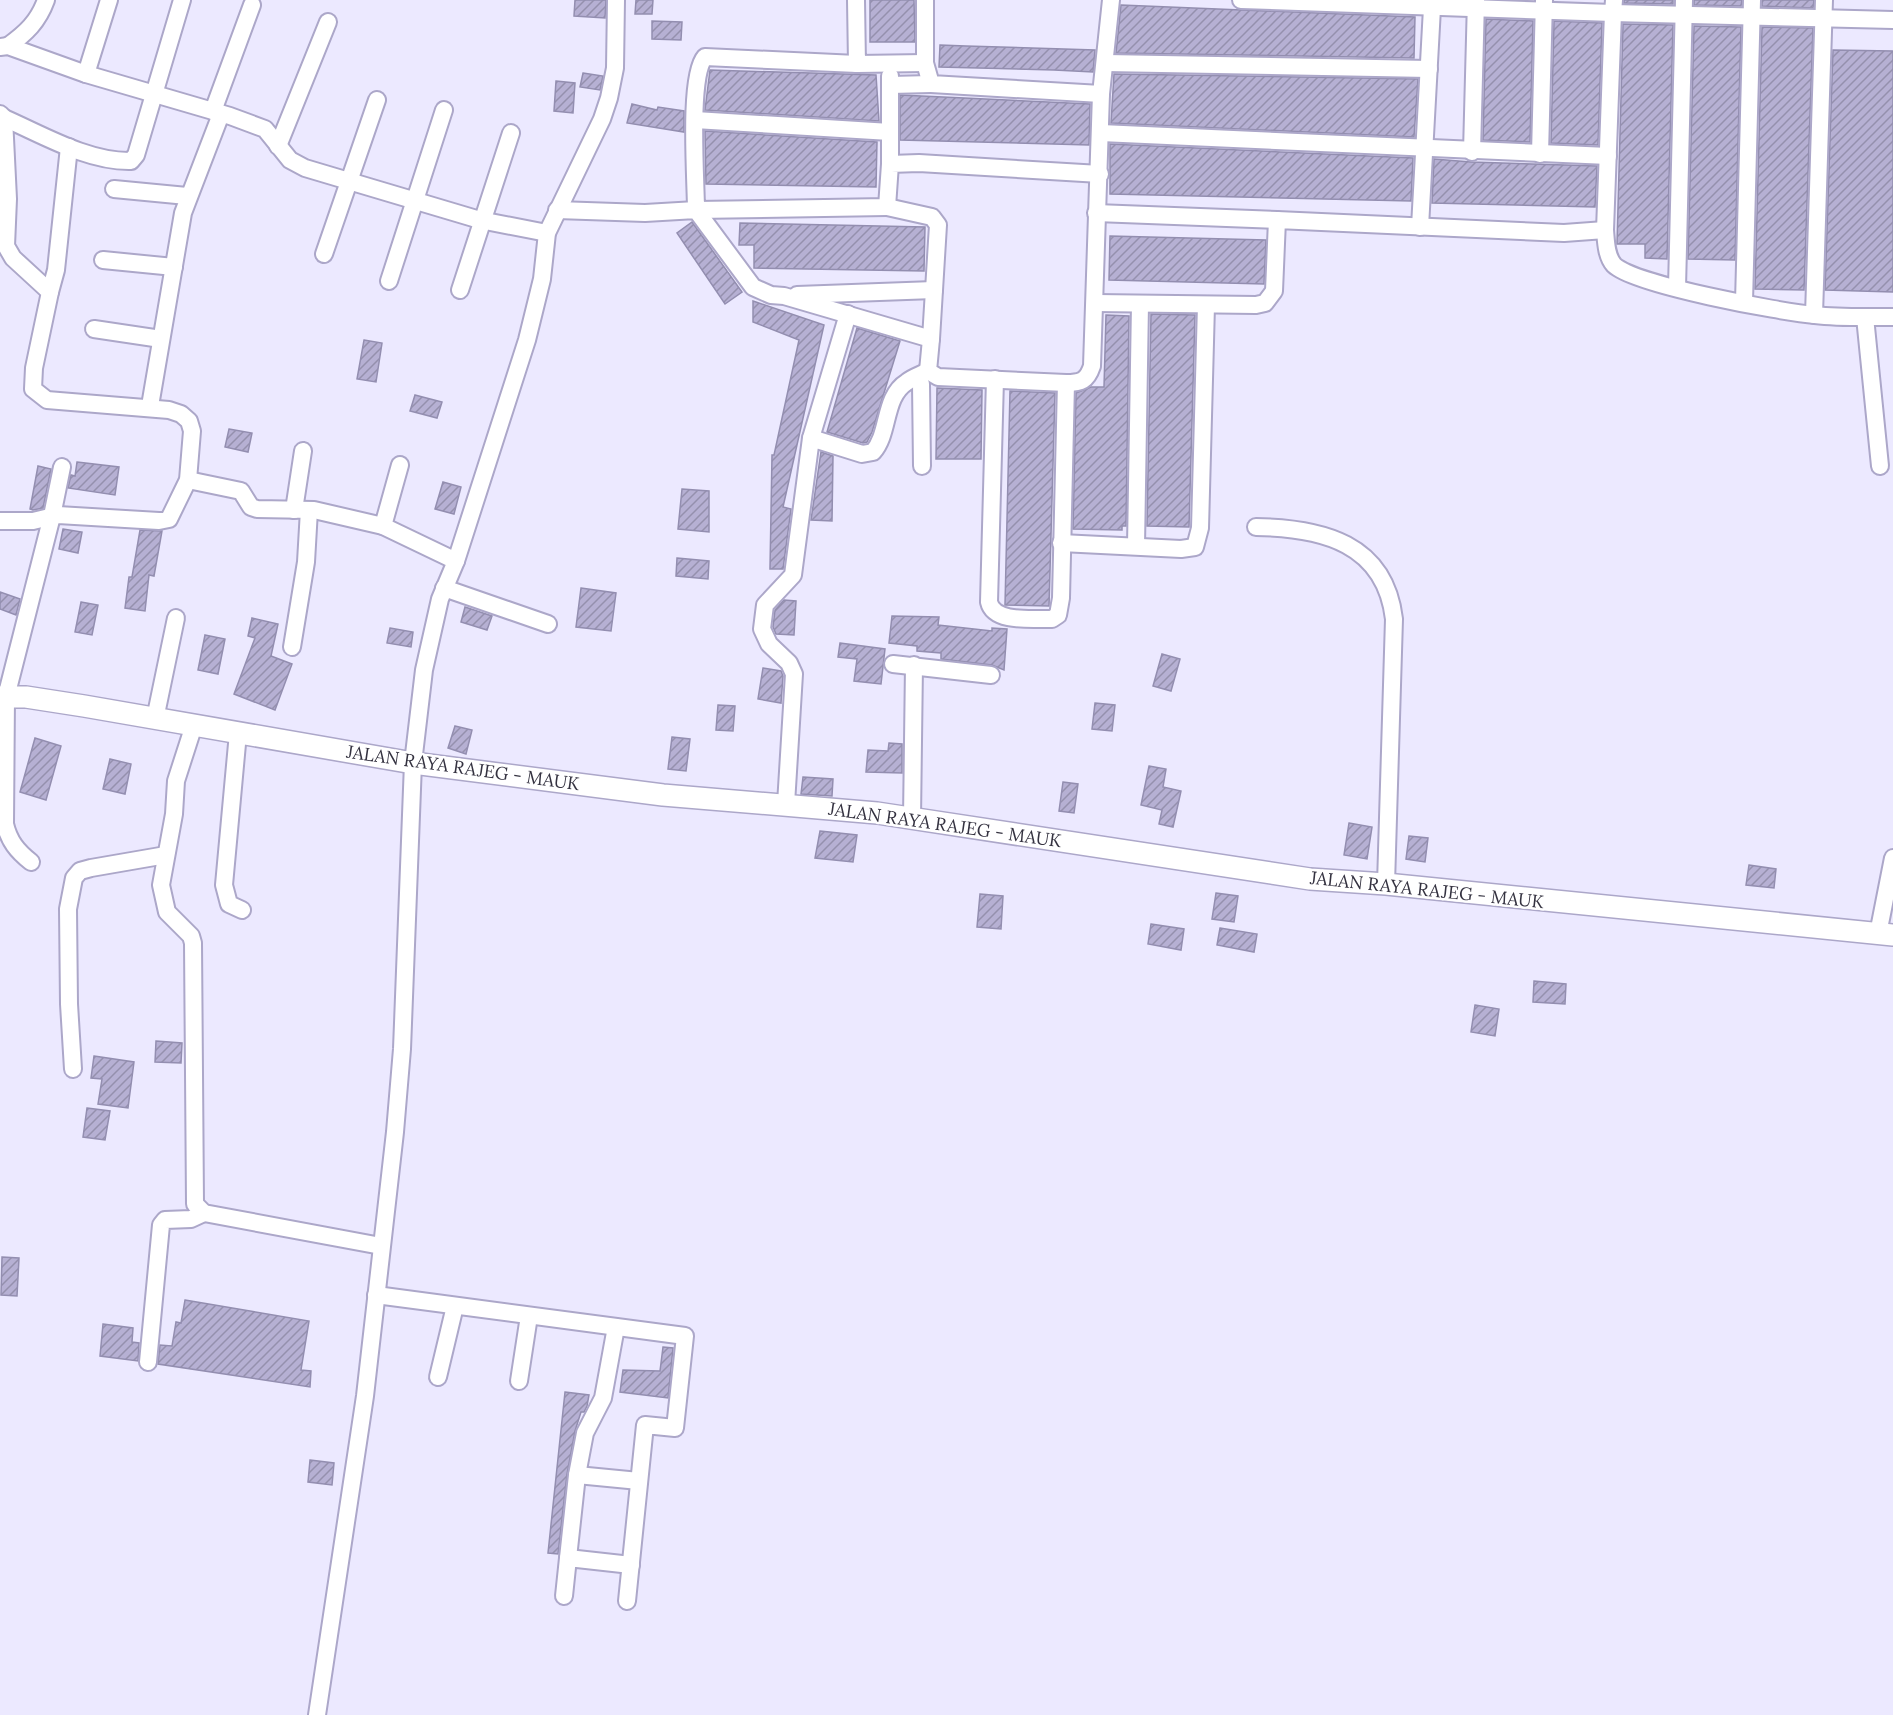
<svg xmlns="http://www.w3.org/2000/svg" width="1893" height="1715" viewBox="0 0 1893 1715" font-family="Lora,serif">
  <style>
    .building { fill: url(#building-hatch); stroke: #938eb0; stroke-width: 1.5 }
    .lines { fill: none; stroke-linecap: round; stroke-linejoin: round }
    .minor-casing { stroke: #aca7c9; stroke-width: 20 }
    .major-casing { stroke: #aca7c9; stroke-width: 24 }
    .minor { stroke: #fff; stroke-width: 16 }
    .major { stroke: #fff; stroke-width: 21 }
    .labels { text-anchor: middle; stroke-width: 4.5; stroke-linejoin: round; paint-order: stroke }
    .street-label { font-size: 18px; fill: #343240; stroke: #fff }
  </style>
  <defs>
    <pattern id="building-hatch" width="6" height="6" patternUnits="userSpaceOnUse" patternTransform="scale(1.5)"><rect width="6" height="6" fill="#b6b0d3"/><path d="M-1 1l2-2M0 6l6-6M5 7l2-2" fill="none" stroke="#9590ad"/></pattern>
  </defs>
  <rect width="100%" height="100%" fill="#ece9ff"/>
  <g class="building">
    <polygon points="575,0 606,0 605,18 574,16"/>
    <polygon points="636,0 653,0 652,14 635,14"/>
    <polygon points="870,0 914,0 915,42 870,42"/>
    <polygon points="1624,0 1673,0 1673,4 1624,3"/>
    <polygon points="1694,0 1742,0 1741,6 1694,5"/>
    <polygon points="1762,0 1814,0 1813,8 1762,6"/>
    <polygon points="1121,5 1415,17 1414,58 1116,53"/>
    <polygon points="1486,19 1533,21 1530,142 1483,140"/>
    <polygon points="652,21 682,22 681,40 652,39"/>
    <polygon points="1554,21 1602,23 1598,145 1551,143"/>
    <polygon points="1623,24 1673,25 1667,259 1645,258 1645,244 1617,244"/>
    <polygon points="1694,26 1741,27 1735,260 1688,259"/>
    <polygon points="1762,27 1813,28 1804,290 1755,289"/>
    <polygon points="940,45 966,46 1095,50 1093,72 1054,70 939,67"/>
    <polygon points="1833,50 1893,51 1893,292 1825,290"/>
    <polygon points="710,70 876,75 879,121 705,110"/>
    <polygon points="583,73 603,76 600,90 580,87"/>
    <polygon points="1114,74 1418,79 1414,137 1111,123"/>
    <polygon points="556,81 575,83 573,113 554,111"/>
    <polygon points="900,95 1090,104 1089,145 900,140"/>
    <polygon points="632,104 657,110 658,107 684,111 684,132 627,123"/>
    <polygon points="705,131 877,142 876,187 706,184"/>
    <polygon points="1110,144 1413,158 1411,201 1110,194"/>
    <polygon points="1434,159 1471,162 1597,166 1595,207 1432,203"/>
    <polygon points="692,222 742,292 725,304 677,233"/>
    <polygon points="740,223 925,227 924,271 754,268 754,245 739,245"/>
    <polygon points="1110,236 1266,240 1264,284 1109,280"/>
    <polygon points="753,301 824,325 783,507 791,509 783,569 770,569 772,455 774,455 799,340 753,322"/>
    <polygon points="1151,314 1195,315 1189,527 1147,526"/>
    <polygon points="1106,315 1129,316 1126,526 1122,526 1122,530 1073,529 1076,393 1091,387 1104,387"/>
    <polygon points="857,328 900,341 872,432 867,442 863,443 827,432"/>
    <polygon points="364,340 382,343 376,382 357,379"/>
    <polygon points="937,388 982,390 981,459 936,459"/>
    <polygon points="1010,391 1055,393 1049,606 1005,605"/>
    <polygon points="415,395 442,402 437,418 410,411"/>
    <polygon points="229,429 252,433 248,452 225,447"/>
    <polygon points="821,452 833,456 832,521 811,520"/>
    <polygon points="77,462 119,467 115,495 68,488 71,475 75,476"/>
    <polygon points="38,466 51,469 43,508 33,510 30,509"/>
    <polygon points="443,482 461,487 454,514 435,509"/>
    <polygon points="682,489 709,491 709,532 678,529"/>
    <polygon points="63,529 82,532 78,553 59,549"/>
    <polygon points="140,530 162,531 154,576 149,575 145,611 125,608 129,577 132,577"/>
    <polygon points="677,558 709,561 708,579 676,576"/>
    <polygon points="581,588 616,593 611,631 576,627"/>
    <polygon points="0,592 20,599 16,615 0,609"/>
    <polygon points="784,600 796,601 794,635 776,634 773,627 775,610"/>
    <polygon points="81,602 98,605 92,635 75,632"/>
    <polygon points="465,607 492,616 487,630 461,622"/>
    <polygon points="892,616 939,617 938,625 992,631 992,628 1007,629 1004,670 992,665 941,659 941,653 917,651 917,646 889,643"/>
    <polygon points="252,618 278,624 271,656 292,664 275,710 234,694 255,638 248,636"/>
    <polygon points="390,628 413,632 411,647 387,643"/>
    <polygon points="205,635 225,639 218,674 198,670"/>
    <polygon points="840,643 885,649 881,684 854,681 857,659 838,657"/>
    <polygon points="1162,654 1180,659 1171,691 1153,686"/>
    <polygon points="763,668 781,671 783,676 781,703 758,699"/>
    <polygon points="1095,703 1115,705 1112,731 1092,729"/>
    <polygon points="718,705 735,706 733,731 716,730"/>
    <polygon points="455,726 472,730 466,754 448,748"/>
    <polygon points="672,737 690,739 686,771 668,769"/>
    <polygon points="35,738 61,746 46,800 20,792"/>
    <polygon points="889,743 902,744 902,773 866,772 868,750 888,751"/>
    <polygon points="110,759 131,764 125,794 103,789"/>
    <polygon points="1149,766 1166,769 1163,787 1181,791 1173,827 1159,824 1162,810 1141,805"/>
    <polygon points="803,777 833,779 832,796 801,794"/>
    <polygon points="1063,782 1078,784 1074,813 1059,811"/>
    <polygon points="1349,823 1372,827 1367,859 1344,855"/>
    <polygon points="820,831 857,835 853,862 815,858"/>
    <polygon points="1409,836 1428,838 1425,862 1406,859"/>
    <polygon points="1749,865 1776,869 1774,888 1746,885"/>
    <polygon points="1216,893 1238,896 1234,922 1212,919"/>
    <polygon points="980,894 1003,896 1001,929 977,927"/>
    <polygon points="1151,924 1184,929 1181,950 1148,944"/>
    <polygon points="1220,928 1257,934 1254,952 1217,945"/>
    <polygon points="1534,981 1566,984 1565,1004 1533,1002"/>
    <polygon points="1475,1005 1499,1009 1495,1036 1471,1032"/>
    <polygon points="156,1041 182,1043 181,1063 155,1062"/>
    <polygon points="94,1056 134,1062 128,1108 98,1104 102,1079 91,1078"/>
    <polygon points="87,1108 110,1111 105,1140 83,1137"/>
    <polygon points="2,1257 19,1258 17,1296 1,1295"/>
    <polygon points="185,1300 309,1321 301,1370 311,1371 310,1387 158,1364 160,1345 172,1346 176,1322 181,1323"/>
    <polygon points="103,1324 133,1328 132,1342 139,1343 138,1361 100,1356"/>
    <polygon points="663,1347 673,1348 668,1398 620,1392 623,1370 660,1371"/>
    <polygon points="565,1392 589,1395 587,1406 584,1412 581,1412 575,1431 567,1474 558,1554 548,1553"/>
    <polygon points="310,1460 334,1463 332,1485 308,1482"/>
  </g>
  <g class="lines">
    <g class="minor-casing">
      <g id="minor">
        <polyline points="856,0 857,64 925,63"/>
        <polyline points="925,0 925,63 931,84 1101,94"/>
        <path d="M1241,0L1613,13L1605,230C1606,241 1606,256 1614,265C1635,285 1780,312 1815,315C1840,318 1867,317 1893,317"/>
        <polyline points="1614,0 1613,13 1893,20"/>
        <path d="M8,46C26,33 38,22 46,0"/>
        <polyline points="0,47 8,46 86,74 230,116 265,129 290,160 305,168 480,220 547,233"/>
        <polyline points="1106,63 1429,69"/>
        <path d="M857,64L705,57C688,76 696,181 696,210L887,207L890,164L919,163L1100,174"/>
        <polyline points="86,74 109,0"/>
        <polyline points="890,76 890,85 931,84"/>
        <polyline points="890,85 890,164"/>
        <polyline points="213,111 252,5"/>
        <polyline points="0,114 4,118 8,199 6,246 13,258 50,292 34,368 33,389 47,400 169,410 181,414 189,421 192,431 188,480 169,519 159,521 58,515 33,521 0,521"/>
        <path d="M4,118C43,135 88,162 131,161L136,155L182,0"/>
        <polyline points="695,120 890,132"/>
        <polyline points="1101,133 1608,156"/>
        <polyline points="278,146 328,22"/>
        <polyline points="1472,152 1476,0"/>
        <polyline points="1540,154 1544,0"/>
        <polyline points="114,189 187,196"/>
        <polyline points="887,207 932,217 938,225 931,339"/>
        <path d="M557,210L645,213L696,210L753,287L771,295L784,296L931,339L928,371L938,377L1066,383C1081,383 1087,381 1092,366L1101,94L1111,0"/>
        <polyline points="1096,213 1277,220"/>
        <polyline points="1420,227 1432,8"/>
        <polyline points="324,254 377,100"/>
        <polyline points="103,260 174,267"/>
        <polyline points="389,281 444,110"/>
        <polyline points="1677,288 1684,0"/>
        <polyline points="460,290 511,133"/>
        <polyline points="50,292 56,270 69,147"/>
        <polyline points="797,295 934,290"/>
        <polyline points="1744,302 1752,0"/>
        <polyline points="1096,303 1256,305 1265,303 1274,291 1277,220 1564,233 1605,230"/>
        <polyline points="1814,315 1824,0"/>
        <polyline points="1865,317 1880,466"/>
        <polyline points="94,329 161,339"/>
        <polyline points="917,377 921,384 922,466"/>
        <path d="M995,379L989,602C994,624 1035,618 1052,619L1058,615L1061,598L1066,383"/>
        <polyline points="150,406 183,213 221,114"/>
        <polyline points="811,438 848,314"/>
        <polyline points="400,465 383,526 456,561"/>
        <polyline points="188,480 241,491 251,507 257,509 314,510 383,526"/>
        <polyline points="294,510 303,451"/>
        <path d="M1256,527C1322,528 1385,543 1394,619L1386,884"/>
        <polyline points="1061,543 1181,549 1195,547 1200,528 1206,305"/>
        <polyline points="1136,546 1140,304"/>
        <polyline points="444,588 548,624"/>
        <polyline points="292,647 306,562 309,510"/>
        <polyline points="893,664 991,675"/>
        <polyline points="155,719 176,618"/>
        <polyline points="194,725 176,781 174,814 161,885 167,912 191,936 193,943 195,1204 204,1213 381,1246"/>
        <polyline points="238,733 224,885 229,904 242,910"/>
        <path d="M786,804L794,674L789,663L769,644L762,629L765,605L793,575L811,438L862,454L873,452C890,433 883,397 907,382C913,377 921,375 928,371"/>
        <polyline points="912,818 914,665"/>
        <path d="M31,862C17,851 9,841 5,824L6,697L52,516L62,467"/>
        <polyline points="1878,934 1893,858"/>
        <polyline points="73,1069 69,1004 68,909 74,878 80,871 91,868 166,855"/>
        <polyline points="376,1295 685,1336 675,1428 645,1425 627,1601"/>
        <polyline points="148,1362 161,1225 165,1220 191,1219 204,1213"/>
        <polyline points="438,1377 455,1306"/>
        <polyline points="519,1381 529,1316"/>
        <polyline points="577,1475 639,1481"/>
        <polyline points="568,1558 577,1475 585,1433 603,1398 616,1327"/>
        <polyline points="564,1596 568,1558 631,1565"/>
        <polyline points="317,1715 365,1396 395,1132 402,1049 413,763 424,670 440,599 456,561 527,340 542,279 547,233 602,119 609,98 615,68 616,0"/>
      </g>
    </g>
    <g class="major-casing">
      <polyline id="major" points="0,697 26,697 84,706 413,763 663,795 877,813 1310,879 1386,884 1893,935"/>
    </g>
    <use href="#minor" class="minor"/>
    <use href="#major" class="major"/>
  </g>
  <g class="labels">
    <g class="street-label">
      <text transform="translate(463 768) rotate(8)" y="6">JALAN RAYA RAJEG - MAUK</text>
      <text transform="translate(945 825) rotate(8)" y="6">JALAN RAYA RAJEG - MAUK</text>
      <text transform="translate(1427 890) rotate(6)" y="6">JALAN RAYA RAJEG - MAUK</text>
    </g>
  </g>
</svg>
